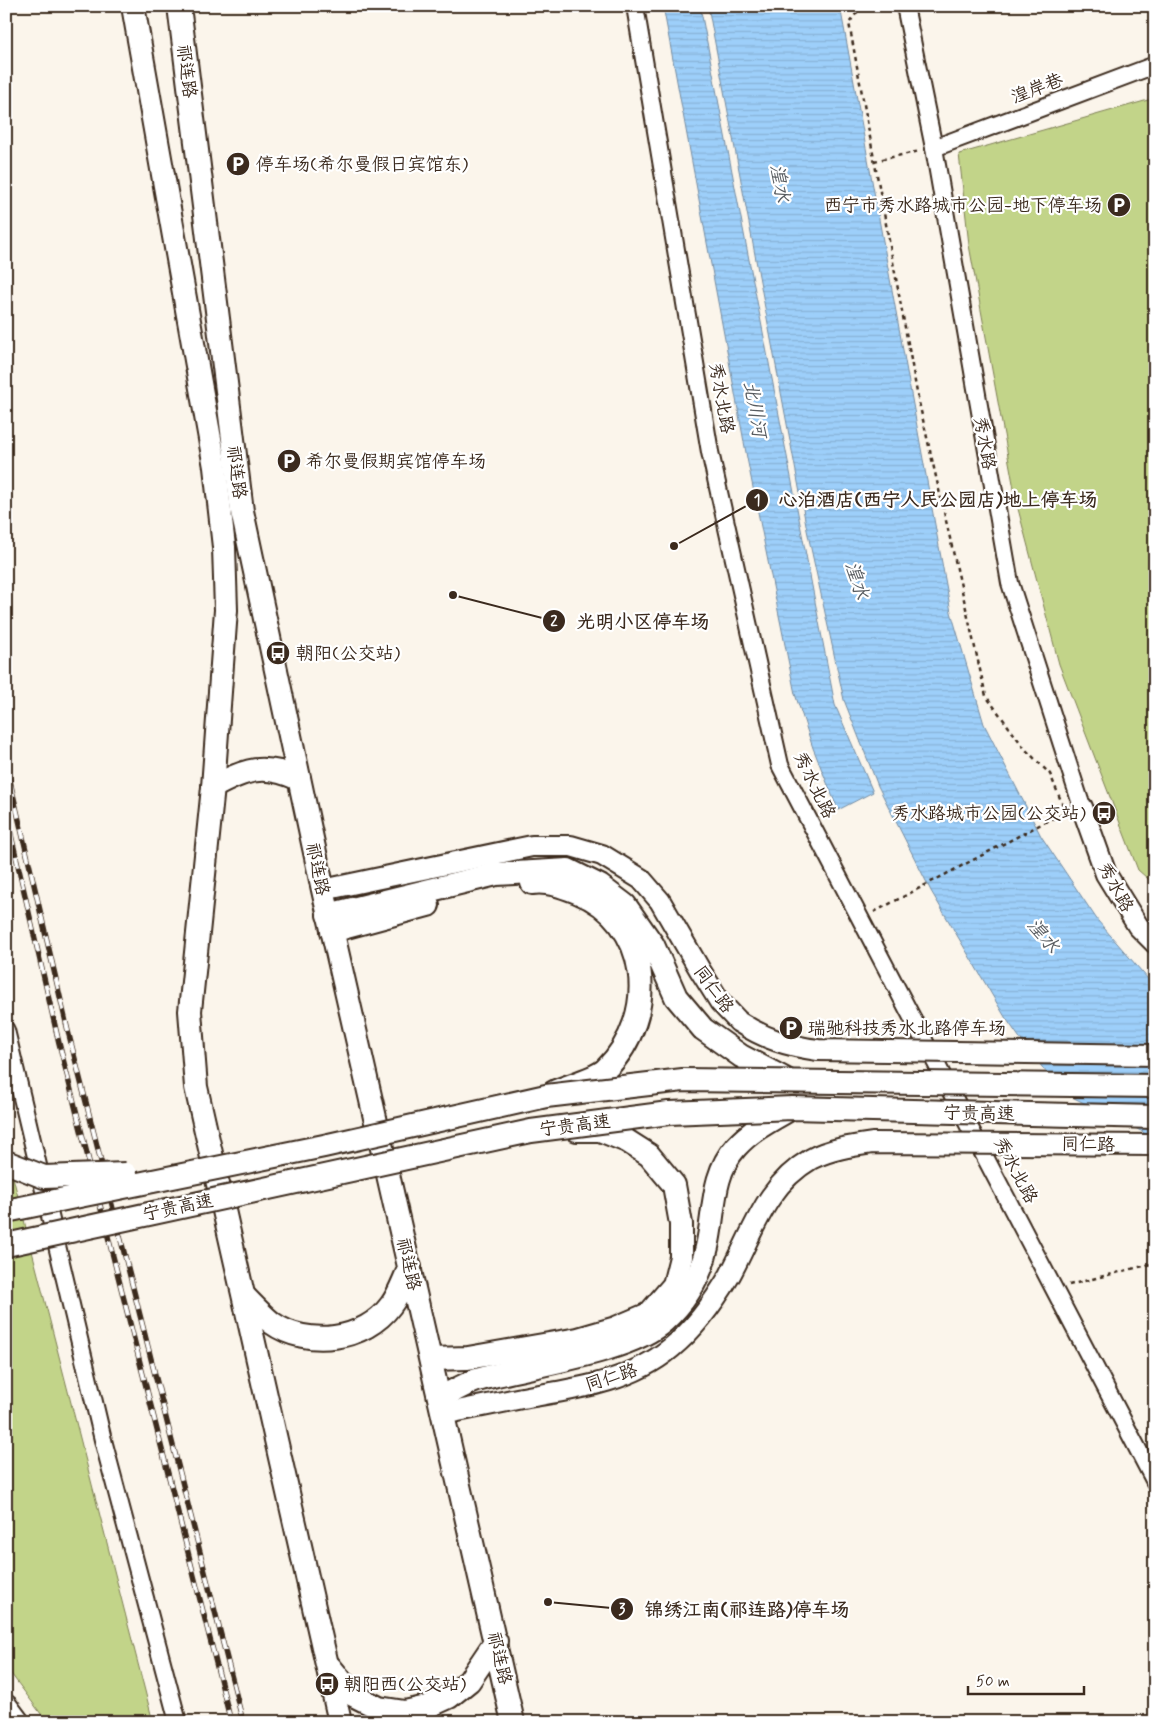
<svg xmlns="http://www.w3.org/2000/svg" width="1161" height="1728" viewBox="0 0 1161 1728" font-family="Mynerve,'LXGW WenKai TC',sans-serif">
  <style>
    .park { fill: #c2d489; stroke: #7e7f54 }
    .water { fill: url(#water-rules); stroke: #768da2 }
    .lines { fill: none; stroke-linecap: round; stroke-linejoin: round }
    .minor-casing { stroke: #3b2a1e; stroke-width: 20 }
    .major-casing { stroke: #3b2a1e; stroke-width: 24 }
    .highway-casing { stroke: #3b2a1e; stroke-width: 26 }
    .path { stroke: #3b2a1e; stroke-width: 2.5; stroke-dasharray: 4 4; stroke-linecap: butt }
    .minor { stroke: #fff; stroke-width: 16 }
    .major { stroke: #fff; stroke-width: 20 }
    .highway { stroke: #fff; stroke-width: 22 }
    .rail-casing { stroke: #3b2a1e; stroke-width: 5.5 }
    .rail { stroke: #fff; stroke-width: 4; stroke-dasharray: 11; stroke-linecap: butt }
    .major-bridge-casing { stroke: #3b2a1e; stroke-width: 24; stroke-linecap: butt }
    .highway-bridge-casing { stroke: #3b2a1e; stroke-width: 26; stroke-linecap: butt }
    .major-bridge { stroke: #fff; stroke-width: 20 }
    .highway-bridge { stroke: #fff; stroke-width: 22 }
    .labels { text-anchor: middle; stroke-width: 4.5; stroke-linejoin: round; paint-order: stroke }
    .street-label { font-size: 18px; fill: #3b2a1e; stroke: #fff }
    .poi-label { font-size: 18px; fill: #3b2a1e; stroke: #fff; text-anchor: start }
    .water-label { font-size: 19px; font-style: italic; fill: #585c60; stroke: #fff }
    .leader { fill: none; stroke: #3b2a1e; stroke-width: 2 }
    .callout-dot { fill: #3b2a1e; stroke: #fff; stroke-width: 2 }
    .mark-label { font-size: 15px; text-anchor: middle; font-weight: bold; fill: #fff }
    .callout-label { font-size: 19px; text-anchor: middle; font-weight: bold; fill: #3b2a1e; stroke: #fff; stroke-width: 4.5; stroke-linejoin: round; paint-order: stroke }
  </style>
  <defs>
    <pattern id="water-rules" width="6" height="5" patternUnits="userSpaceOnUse" patternTransform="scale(1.25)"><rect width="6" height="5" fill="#9dcffa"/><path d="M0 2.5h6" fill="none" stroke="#88b2d6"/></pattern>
  </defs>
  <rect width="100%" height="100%" fill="#fbf5eb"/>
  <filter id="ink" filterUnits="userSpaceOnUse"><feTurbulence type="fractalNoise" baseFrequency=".02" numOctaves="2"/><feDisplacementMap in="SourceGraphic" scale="10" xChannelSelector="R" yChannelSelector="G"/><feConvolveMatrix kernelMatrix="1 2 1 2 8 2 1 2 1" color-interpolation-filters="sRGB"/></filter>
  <g filter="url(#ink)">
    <g class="park">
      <polygon points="1155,98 1155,885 1138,870 1059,664 1017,505 969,245 959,154"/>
      <polygon points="6,1150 153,1722 47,1722 6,1667"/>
    </g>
    <g class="water">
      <polygon points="663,6 700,6 835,705 873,792 838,810 813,748 795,694 747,458"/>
      <polygon points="708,6 840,6 951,612 984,724 1041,836 1098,921 1155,987 1155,1142 1143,1132 1072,1097 1059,1087 1031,1054 1005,1017 931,891 878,786 844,700 807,530"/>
    </g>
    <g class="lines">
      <g class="minor-casing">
        <g id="minor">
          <polyline points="635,6 710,452 780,765 1155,1482"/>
          <polyline points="905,6 934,148 1010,583 1082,807"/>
          <polyline points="934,148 1155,65"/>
          <polyline points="6,1030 103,1440 178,1722"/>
        </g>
      </g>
      <g class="major-casing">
        <g id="major">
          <polyline points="1082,807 1106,874 1138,926 1155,943"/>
          <polyline points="323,890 532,846 571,846 602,855 641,879 660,901 700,970 720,1002 739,1022"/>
          <polyline points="443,1414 522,1398"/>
        </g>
      </g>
      <g class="highway-casing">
        <g id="highway">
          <polyline points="133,6 215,467 224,547 226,610 213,787 190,1011 196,1087 340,1722"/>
          <polyline points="179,6 242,511 323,890 513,1722"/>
          <path d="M213,787C246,769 264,763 299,779"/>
          <path d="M532,883C548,881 562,886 577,892C651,921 660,1015 606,1069C597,1078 567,1086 554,1092"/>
          <polyline points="328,915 496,874 568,870 600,886 625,905 653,945 676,997 703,1029 741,1056 787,1080"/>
          <polyline points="332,931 428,905"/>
          <path d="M244,1296C253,1305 262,1315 272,1323C307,1348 365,1341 391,1305C399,1295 404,1279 410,1267"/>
          <polyline points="431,1359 468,1358 578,1339 616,1328 649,1314 674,1285 681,1257 681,1224 674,1185 649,1155 627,1141 600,1130 577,1130"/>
          <path d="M440,1398C452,1392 465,1384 477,1380C525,1366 630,1353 664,1321C686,1301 701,1276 707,1247C715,1213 711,1175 736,1147C751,1130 773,1119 792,1108"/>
          <polyline points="330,1667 353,1695 379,1708 405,1712 427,1707 449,1697 469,1681 496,1641"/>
          <polyline points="6,1706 18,1722"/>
        </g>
      </g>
      <g class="path">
        <polyline points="862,6 849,23 918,398 986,696 1025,749 1050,774 1064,808"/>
        <polyline points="874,161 920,151"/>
        <polyline points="874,912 1049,820 1067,813"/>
        <polyline points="1069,1285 1155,1263"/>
      </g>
      <use href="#minor" class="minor"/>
      <use href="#major" class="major"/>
      <use href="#highway" class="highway"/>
      <g class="rail-casing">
        <g id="rail">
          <polyline points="6,764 68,1031 243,1722"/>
          <polyline points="6,813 59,1043 231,1722"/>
        </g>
      </g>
      <use href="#rail" class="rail"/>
      <g class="major-bridge-casing">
        <g id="major-bridge">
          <path d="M739,1022C765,1039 788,1046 818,1050L1155,1055"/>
          <path d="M522,1398C574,1389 629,1383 671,1348C696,1328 714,1302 730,1275C754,1231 765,1186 811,1159C830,1149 852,1146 873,1143L1155,1145"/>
        </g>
      </g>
      <g class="highway-bridge-casing">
        <g id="highway-bridge">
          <polyline points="6,1162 44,1177 126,1174"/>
          <polyline points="6,1211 324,1146 546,1096 683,1080 1155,1086"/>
          <polyline points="6,1245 531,1131 669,1113 792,1108 1155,1117"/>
        </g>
      </g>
      <use href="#major-bridge" class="major-bridge"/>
      <use href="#highway-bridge" class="highway-bridge"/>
    </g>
  </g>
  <defs>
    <g id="parking-disc" transform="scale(1.25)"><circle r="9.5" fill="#3b2a1e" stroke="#fff"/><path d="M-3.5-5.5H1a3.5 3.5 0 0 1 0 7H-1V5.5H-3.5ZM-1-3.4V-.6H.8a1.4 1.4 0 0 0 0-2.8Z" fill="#fff"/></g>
    <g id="bus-disc" transform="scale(1.25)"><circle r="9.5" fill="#3b2a1e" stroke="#fff"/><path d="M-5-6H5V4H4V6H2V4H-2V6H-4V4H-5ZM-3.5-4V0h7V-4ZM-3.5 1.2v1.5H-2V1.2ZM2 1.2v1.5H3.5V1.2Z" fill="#fff"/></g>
  </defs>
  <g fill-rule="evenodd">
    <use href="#parking-disc" x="238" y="164"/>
    <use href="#parking-disc" x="1119" y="205"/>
    <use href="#parking-disc" x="289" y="461"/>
    <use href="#bus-disc" x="278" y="653"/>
    <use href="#bus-disc" x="1104" y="813"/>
    <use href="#parking-disc" x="791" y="1028"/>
    <use href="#bus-disc" x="327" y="1684"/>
  </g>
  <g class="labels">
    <g class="street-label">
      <text transform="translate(187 71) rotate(83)" y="6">祁连路</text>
      <text transform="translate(1037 88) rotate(-21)" y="6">湟岸巷</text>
      <text transform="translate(722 398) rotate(80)" y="6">秀水北路</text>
      <text transform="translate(985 443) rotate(80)" y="6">秀水路</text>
      <text transform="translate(237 472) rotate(83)" y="6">祁连路</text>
      <text transform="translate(815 785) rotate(64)" y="6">秀水北路</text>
      <text transform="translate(318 869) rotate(78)" y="6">祁连路</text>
      <text transform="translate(1116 887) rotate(61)" y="6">秀水路</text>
      <text transform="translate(714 989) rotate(54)" y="6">同仁路</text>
      <text transform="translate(979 1113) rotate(1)" y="6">宁贵高速</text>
      <text transform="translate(575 1125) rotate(-7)" y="6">宁贵高速</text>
      <text transform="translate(1088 1144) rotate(1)" y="6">同仁路</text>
      <text transform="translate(1016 1170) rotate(62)" y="6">秀水北路</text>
      <text transform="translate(178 1207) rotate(-12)" y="6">宁贵高速</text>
      <text transform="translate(409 1264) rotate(77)" y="6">祁连路</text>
      <text transform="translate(611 1377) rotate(-18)" y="6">同仁路</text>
      <text transform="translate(500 1658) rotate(77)" y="6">祁连路</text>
    </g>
    <g class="poi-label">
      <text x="256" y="170">停车场(希尔曼假日宾馆东)</text>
      <text x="1102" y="211" text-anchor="end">西宁市秀水路城市公园-地下停车场</text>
      <text x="306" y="467">希尔曼假期宾馆停车场</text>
      <text x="296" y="659">朝阳(公交站)</text>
      <text x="1086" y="819" text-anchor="end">秀水路城市公园(公交站)</text>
      <text x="808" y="1034">瑞驰科技秀水北路停车场</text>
      <text x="344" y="1690">朝阳西(公交站)</text>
    </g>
    <g class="water-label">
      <text transform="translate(781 183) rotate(80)" y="7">湟水</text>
      <text transform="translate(756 409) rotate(80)" y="7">北川河</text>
      <text transform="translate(858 580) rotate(72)" y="7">湟水</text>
      <text transform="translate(1044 935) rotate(50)" y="7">湟水</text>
    </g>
  </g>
  <path class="leader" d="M674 546L757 500M453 595L554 621M548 1602L622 1609"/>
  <g class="callout-dot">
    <circle cx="674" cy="546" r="5"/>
    <circle cx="453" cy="595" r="5"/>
    <circle cx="548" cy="1602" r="5"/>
    <circle cx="757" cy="500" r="12"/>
    <circle cx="554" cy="621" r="12"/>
    <circle cx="622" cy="1609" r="12"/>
  </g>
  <g class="mark-label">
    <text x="757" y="505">1</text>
    <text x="554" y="626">2</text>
    <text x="622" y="1614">3</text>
  </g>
  <g class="callout-label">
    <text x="938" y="506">心泊酒店(西宁人民公园店)地上停车场</text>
    <text x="643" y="628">光明小区停车场</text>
    <text x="747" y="1616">锦绣江南(祁连路)停车场</text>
  </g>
  <rect width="1161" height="1728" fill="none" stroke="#fff" stroke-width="25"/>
  <rect x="12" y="12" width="1136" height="1703" fill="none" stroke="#3b2a1e" stroke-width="2" filter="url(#ink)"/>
  <path d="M968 1686v8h116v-8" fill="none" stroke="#3b2a1e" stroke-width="2.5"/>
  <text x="976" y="1686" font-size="15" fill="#3b2a1e" stroke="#ffffff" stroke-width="4" paint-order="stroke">50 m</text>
</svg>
